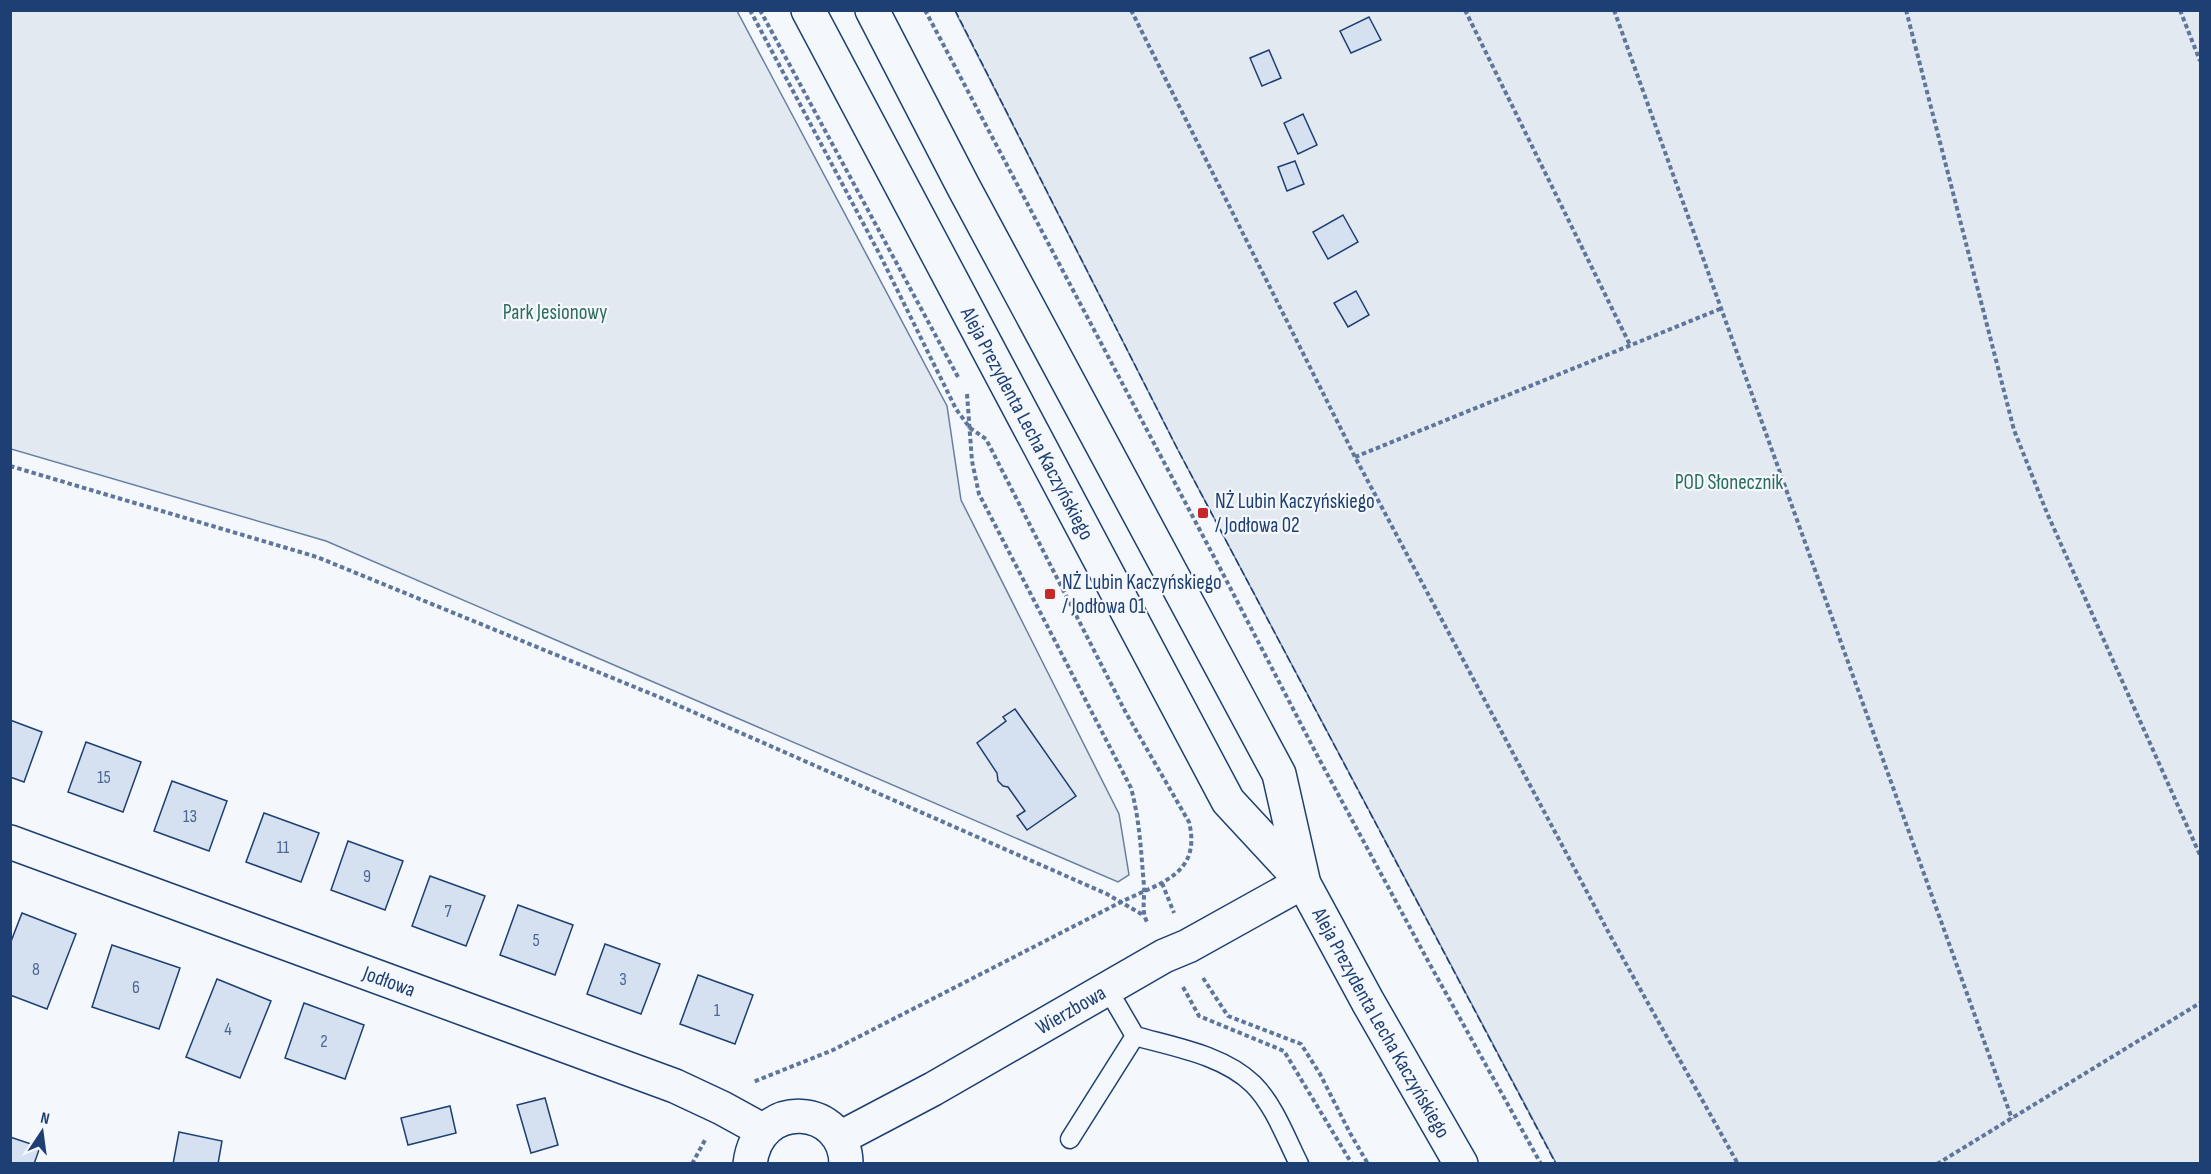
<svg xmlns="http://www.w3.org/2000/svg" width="2211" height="1174" viewBox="0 0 2211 1174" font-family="'Sofia Sans Condensed',sans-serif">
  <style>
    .green { fill: #e3e9f0; stroke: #687fa3; stroke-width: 1.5 }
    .building { fill: #d5e0f0; stroke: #1d3f73; stroke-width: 1.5 }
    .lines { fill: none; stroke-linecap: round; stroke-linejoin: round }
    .lane-casing { stroke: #1d3f73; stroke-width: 21 }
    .street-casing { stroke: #1d3f73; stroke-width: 36 }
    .secondary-casing { stroke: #1d3f73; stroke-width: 36 }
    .path { stroke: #5e769c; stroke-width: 4; stroke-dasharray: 4.5 3; stroke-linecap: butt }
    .lane { stroke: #f4f7fb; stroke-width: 18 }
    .street { stroke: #f4f7fb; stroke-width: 33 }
    .secondary { stroke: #f4f7fb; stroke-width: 33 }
    .fence { stroke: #1d3f73; stroke-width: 1.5; stroke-dasharray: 8 3; stroke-linecap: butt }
    .poi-dot { fill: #c62828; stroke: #f4f7fb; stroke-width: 2 }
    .labels { text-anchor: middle; stroke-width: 4.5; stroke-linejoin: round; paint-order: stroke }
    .number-label { font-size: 18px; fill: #4b6792 }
    .park-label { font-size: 21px; fill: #2c6c60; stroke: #f4f7fb }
    .street-label { font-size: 21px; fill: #1d3f73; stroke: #f4f7fb }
    .poi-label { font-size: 21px; fill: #1d3f73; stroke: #f4f7fb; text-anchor: start }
  </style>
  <rect width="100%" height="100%" fill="#f4f7fb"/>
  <g class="green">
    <polygon points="10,11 737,11 947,406 961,500 1119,814 1129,875 1118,882 326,541 11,449"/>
    <polygon points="955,11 2200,11 2200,1163 1556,1163 1178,450"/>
  </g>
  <g class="building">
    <polygon points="1369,17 1381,40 1351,53 1340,31"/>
    <polygon points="1269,50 1281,78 1262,86 1250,58"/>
    <polygon points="1303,114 1317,145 1298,154 1284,123"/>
    <polygon points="1295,161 1304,184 1287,191 1278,167"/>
    <polygon points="1343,215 1358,242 1328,259 1313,232"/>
    <polygon points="1356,291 1369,315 1348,327 1334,303"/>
    <polygon points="1015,709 1076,796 1027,830 1017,816 1025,811 1008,787 1003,786 998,781 997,773 977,743 1006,721 1003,717"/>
    <polygon points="10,720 42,732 24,782 10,777"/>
    <polygon points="86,742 141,762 123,812 68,792"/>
    <polygon points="172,781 227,801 209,851 154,831"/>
    <polygon points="264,813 319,833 301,882 246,862"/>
    <polygon points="348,841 403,861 385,910 331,890"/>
    <polygon points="430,876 485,896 466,946 412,926"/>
    <polygon points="518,905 573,925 555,975 500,955"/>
    <polygon points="22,913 76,934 47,1009 10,995 10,944"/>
    <polygon points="605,944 660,964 641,1014 587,994"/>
    <polygon points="112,945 180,968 159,1029 92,1007"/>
    <polygon points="698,975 753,995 735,1044 680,1024"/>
    <polygon points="217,979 271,1001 240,1078 186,1057"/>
    <polygon points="304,1003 364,1025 345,1079 285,1058"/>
    <polygon points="545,1098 558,1145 531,1153 517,1105"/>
    <polygon points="450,1106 456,1133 408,1145 401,1118"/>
    <polygon points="179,1132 222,1141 218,1164 173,1164"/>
    <polygon points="10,1137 40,1147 34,1164 10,1164"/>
  </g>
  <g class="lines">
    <g class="lane-casing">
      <g id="lane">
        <path d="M1107,988L1135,1036C1174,1047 1223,1055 1253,1084C1274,1105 1286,1138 1299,1164"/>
        <polyline points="1070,1139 1135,1036"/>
      </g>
    </g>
    <g class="street-casing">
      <g id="street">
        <path id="s1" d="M10,842L675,1086L722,1108L762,1130"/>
        <path id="s2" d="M840,1138L933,1089L1164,956L1188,946L1303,882"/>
        <path d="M750,1164C758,1096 846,1105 846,1164"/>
      </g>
    </g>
    <g class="secondary-casing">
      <g id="secondary">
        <path id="s3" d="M808,10L1228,801L1303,882L1368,1002L1461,1164"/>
        <polyline points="872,10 963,186 1279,774 1303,880"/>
      </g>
    </g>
    <g class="path">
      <path d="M750,10L880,255L956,409L970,428L986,439L1126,713L1189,822C1202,875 1159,883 1121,902L833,1050L753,1082"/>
      <polyline points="760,10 958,377"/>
      <polyline points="925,10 1222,572 1317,755 1428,961 1541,1164"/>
      <polyline points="1131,10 1355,457 1611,937 1738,1164"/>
      <polyline points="1465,10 1630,345"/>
      <polyline points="1614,10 2012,1119"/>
      <polyline points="1906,10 2014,430 2047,513 2200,855"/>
      <polyline points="2180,10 2200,61"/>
      <path d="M967,394L972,461L979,494L1131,788C1140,821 1141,853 1144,886C1145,899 1141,911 1147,922"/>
      <polyline points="1355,457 1720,309"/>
      <polyline points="10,466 317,557 659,697 1107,894 1143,915"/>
      <polyline points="1162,883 1174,913"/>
      <polyline points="1203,978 1228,1016 1301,1044 1320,1074 1350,1133 1368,1164"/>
      <polyline points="1183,987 1199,1016 1284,1051 1352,1164"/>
      <polyline points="692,1164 705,1140"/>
      <polyline points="1937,1164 2200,1003"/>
    </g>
    <use href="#lane" class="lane"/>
    <use href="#street" class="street"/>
    <use href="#secondary" class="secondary"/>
    <polyline class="fence" points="955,10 1178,450 1556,1164"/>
  </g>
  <g class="poi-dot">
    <rect x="1197" y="507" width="12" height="12" rx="3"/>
    <rect x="1044" y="588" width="12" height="12" rx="3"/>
  </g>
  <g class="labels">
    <g class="number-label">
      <text x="104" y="783">15</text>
      <text x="190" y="822">13</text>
      <text x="283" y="853">11</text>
      <text x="367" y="882">9</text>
      <text x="448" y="917">7</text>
      <text x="536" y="946">5</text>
      <text x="36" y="975">8</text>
      <text x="623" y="985">3</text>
      <text x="136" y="993">6</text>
      <text x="717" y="1016">1</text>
      <text x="228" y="1035">4</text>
      <text x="324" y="1047">2</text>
    </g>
    <g class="park-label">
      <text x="555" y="319">Park Jesionowy</text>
      <text x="1729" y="489">POD Słonecznik</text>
    </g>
    <g class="street-label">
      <text dy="7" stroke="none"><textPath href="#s3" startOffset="468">Aleja Prezydenta Lecha Kaczyńskiego</textPath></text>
      <text dy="7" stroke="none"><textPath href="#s1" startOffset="404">Jodłowa</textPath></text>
      <text dy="7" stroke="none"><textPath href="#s2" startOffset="264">Wierzbowa</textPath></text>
      <text dy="7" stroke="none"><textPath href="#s3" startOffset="1167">Aleja Prezydenta Lecha Kaczyńskiego</textPath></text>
    </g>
    <g class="poi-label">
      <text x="1215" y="508">NŻ Lubin Kaczyńskiego<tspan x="1215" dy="24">/ Jodłowa 02</tspan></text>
      <text x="1062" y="589">NŻ Lubin Kaczyńskiego<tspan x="1062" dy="24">/ Jodłowa 01</tspan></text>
    </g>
  </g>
  <rect width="2211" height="1174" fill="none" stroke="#1d3f73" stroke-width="24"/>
  <g transform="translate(42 1132) rotate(13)" stroke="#f4f7fb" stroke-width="4.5" paint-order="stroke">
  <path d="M0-4.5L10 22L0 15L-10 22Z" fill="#1d3f73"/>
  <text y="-9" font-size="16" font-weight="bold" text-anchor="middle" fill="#1d3f73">N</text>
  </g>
</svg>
